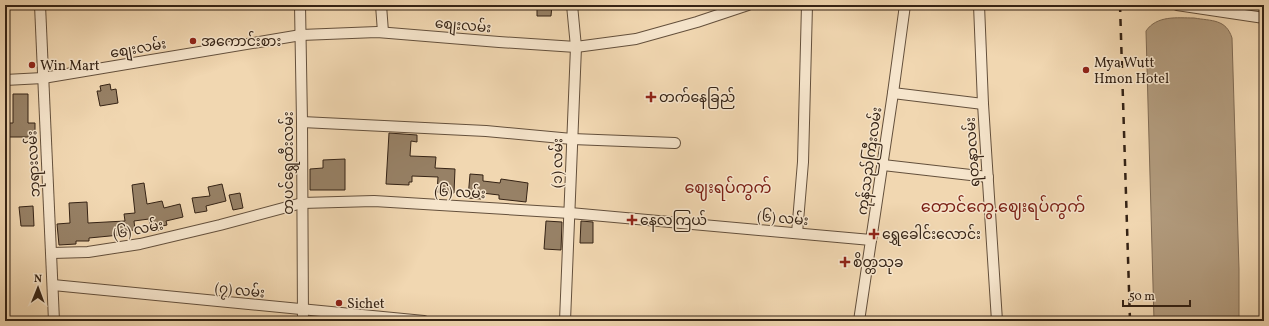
<svg xmlns="http://www.w3.org/2000/svg" width="1269" height="326" viewBox="0 0 1269 326" font-family="Vollkorn,'Noto Sans Myanmar',serif">
  <style>
    .water { fill: #b19a7c; stroke: #7f6a53 }
    .building { fill: #978166; stroke: #352315 }
    .lines { fill: none; stroke-linecap: round; stroke-linejoin: round }
    .minor-casing { stroke: #64503c; stroke-width: 12 }
    .minor { stroke: #f6e5cc; stroke-width: 10 }
    .rail { stroke: #352315; stroke-width: 2.5; stroke-dasharray: 7 7; stroke-linecap: butt }
    .poi-dot { fill: #8f2418; stroke: #f6e5cc; stroke-width: 1.5 }
    .labels { text-anchor: middle; stroke-width: 3; stroke-linejoin: round; paint-order: stroke }
    .street-label { font-size: 14px; fill: #352315; stroke: #f6e5cc }
    .poi-label { font-size: 14px; fill: #352315; stroke: #f6e5cc; text-anchor: start }
    .quarter-label { font-size: 16px; fill: #7a1f14; stroke: #f6e5cc }
  </style>
  <rect width="100%" height="100%" fill="#f1d7b1"/>
  <filter id="stains"><feTurbulence type="fractalNoise" baseFrequency=".005" numOctaves="4"/><feColorMatrix values="0 0 0 0 .2 0 0 0 0 .09 0 0 0 0 .02 0 0 0 .5 -.17"/></filter>
  <radialGradient id="worn" r=".72"><stop offset=".6" stop-color="#630" stop-opacity="0"/><stop offset="1" stop-color="#630" stop-opacity=".3"/></radialGradient>
  <path class="water" d="M1194,18C1212,21 1226,19 1232,38L1239,269V321H1154L1146,31C1157,15 1177,18 1194,18Z"/>
  <g class="building">
    <polygon points="537,5 552,5 551,16 537,16"/>
    <polygon points="110,84 111,90 116,89 118,103 100,106 97,91 101,91 100,86"/>
    <polygon points="13,94 28,94 28,123 35,123 35,137 9,137 9,123 13,123"/>
    <polygon points="389,133 417,135 417,142 411,141 410,156 436,157 435,168 455,169 454,193 437,192 438,177 412,176 412,182 409,182 409,185 386,184"/>
    <polygon points="345,159 345,190 310,190 310,169 323,168 323,160"/>
    <polygon points="470,174 483,175 483,181 500,183 501,179 528,183 526,202 499,199 499,195 482,193 481,199 468,198"/>
    <polygon points="144,183 147,204 162,201 164,208 180,204 183,217 166,221 167,225 158,227 159,230 151,231 149,219 134,221 135,230 119,231 120,235 89,238 89,241 76,241 76,244 59,245 57,224 70,223 69,203 87,202 88,223 125,221 124,214 135,213 132,185"/>
    <polygon points="222,184 226,201 206,206 207,211 195,213 192,198 210,196 208,187"/>
    <polygon points="240,193 243,208 233,210 229,195"/>
    <polygon points="33,206 34,226 21,226 19,207"/>
    <polygon points="546,221 562,222 561,250 544,249"/>
    <polygon points="581,221 593,222 593,243 580,243"/>
  </g>
  <g class="lines">
    <g class="minor-casing">
      <g id="minor">
        <polyline points="40,5 54,321"/>
        <polyline points="300,5 302,122 303,321"/>
        <polyline points="381,5 383,32"/>
        <polyline points="979,5 983,104 997,321"/>
        <polyline points="1177,5 1264,18"/>
        <polyline points="5,80 43,78 301,35 377,32 499,42 576,47 636,39 697,22 748,5"/>
        <polyline points="893,93 983,104"/>
        <polyline points="302,122 486,131 572,139 675,143"/>
        <polyline points="883,165 988,177"/>
        <polyline points="797,233 803,162 807,5"/>
        <polyline points="52,253 88,252 140,244 220,225 302,203 374,201 570,213 871,240"/>
        <polyline points="53,285 424,321"/>
        <polyline points="565,321 576,47 572,5"/>
        <polyline points="859,321 893,93 905,5"/>
      </g>
    </g>
    <use href="#minor" class="minor"/>
    <polyline class="rail" points="1120,5 1130,321"/>
  </g>
  <g class="poi-dot">
    <circle cx="193" cy="41" r="4"/>
    <circle cx="32" cy="65" r="4"/>
    <circle cx="1086" cy="70" r="4"/>
    <path d="M649 91h4v4h4v4h-4v4h-4v-4h-4v-4h4z"/>
    <path d="M630 214h4v4h4v4h-4v4h-4v-4h-4v-4h4z"/>
    <path d="M872 228h4v4h4v4h-4v4h-4v-4h-4v-4h4z"/>
    <path d="M843 256h4v4h4v4h-4v4h-4v-4h-4v-4h4z"/>
    <circle cx="339" cy="303" r="4"/>
  </g>
  <g class="labels">
    <g class="street-label">
      <text transform="translate(463 25) rotate(5)" y="5">စျေးလမ်း</text>
      <text transform="translate(138 48) rotate(-10)" y="5">စျေးလမ်း</text>
      <text transform="translate(972 152) rotate(-94)" y="5">ရတနာလမ်း</text>
      <text transform="translate(869 161) rotate(-82)" y="5">ကုန်သည်ကြီးလမ်း</text>
      <text transform="translate(288 163) rotate(-90)" y="5">တပင်ရွှေထီးလမ်း</text>
      <text transform="translate(557 163) rotate(-89)" y="5">(၁) လမ်း</text>
      <text transform="translate(33 164) rotate(-93)" y="5">ဘုရားလမ်း</text>
      <text transform="translate(460 192) rotate(3)" y="5">(၆) လမ်း</text>
      <text transform="translate(783 218) rotate(5)" y="5">(၆) လမ်း</text>
      <text transform="translate(138 229) rotate(-11)" y="5">(၆) လမ်း</text>
      <text transform="translate(240 290) rotate(6)" y="5">(၇) လမ်း</text>
    </g>
    <g class="poi-label">
      <text x="201" y="46">အကောင်းစား</text>
      <text x="1094" y="67">Mya Wutt<tspan x="1094" dy="16">Hmon Hotel</tspan></text>
      <text x="40" y="70">Win Mart</text>
      <text x="659" y="102">တက်နေခြည်</text>
      <text x="640" y="225">နေလကြယ်</text>
      <text x="882" y="239">ရွှေခေါင်းလောင်း</text>
      <text x="853" y="267">စိတ္တသုခ</text>
      <text x="347" y="308">Sichet</text>
    </g>
    <g class="quarter-label">
      <text x="728" y="193">ဈေးရပ်ကွက်</text>
      <text x="1003" y="212">တောင်ကွေ.ဈေးရပ်ကွက်</text>
    </g>
  </g>
  <rect width="1269" height="326" fill="none" stroke="#f1d7b1" stroke-width="20"/>
  <rect x="6" y="6" width="1257" height="314" fill="none" stroke="#352315" stroke-width="2"/>
  <rect x="10" y="10" width="1249" height="306" fill="none" stroke="#352315"/>
  <g transform="translate(38 288) rotate(1)" stroke="#f6e5cc" stroke-width="3" paint-order="stroke">
  <path d="M0-3L7 15L0 10L-7 15Z" fill="#352315"/>
  <text y="-6" font-size="11" font-weight="bold" text-anchor="middle" fill="#352315">N</text>
  </g>
  <path d="M1123 300v6h67v-6" fill="none" stroke="#352315" stroke-width="2"/>
  <text x="1129" y="300" font-size="12" fill="#352315" stroke="#f6e5cc" stroke-width="3" paint-order="stroke">50 m</text>
  <rect width="100%" height="100%" filter="url(#stains)"/>
  <rect width="100%" height="100%" fill="url(#worn)"/>
</svg>
